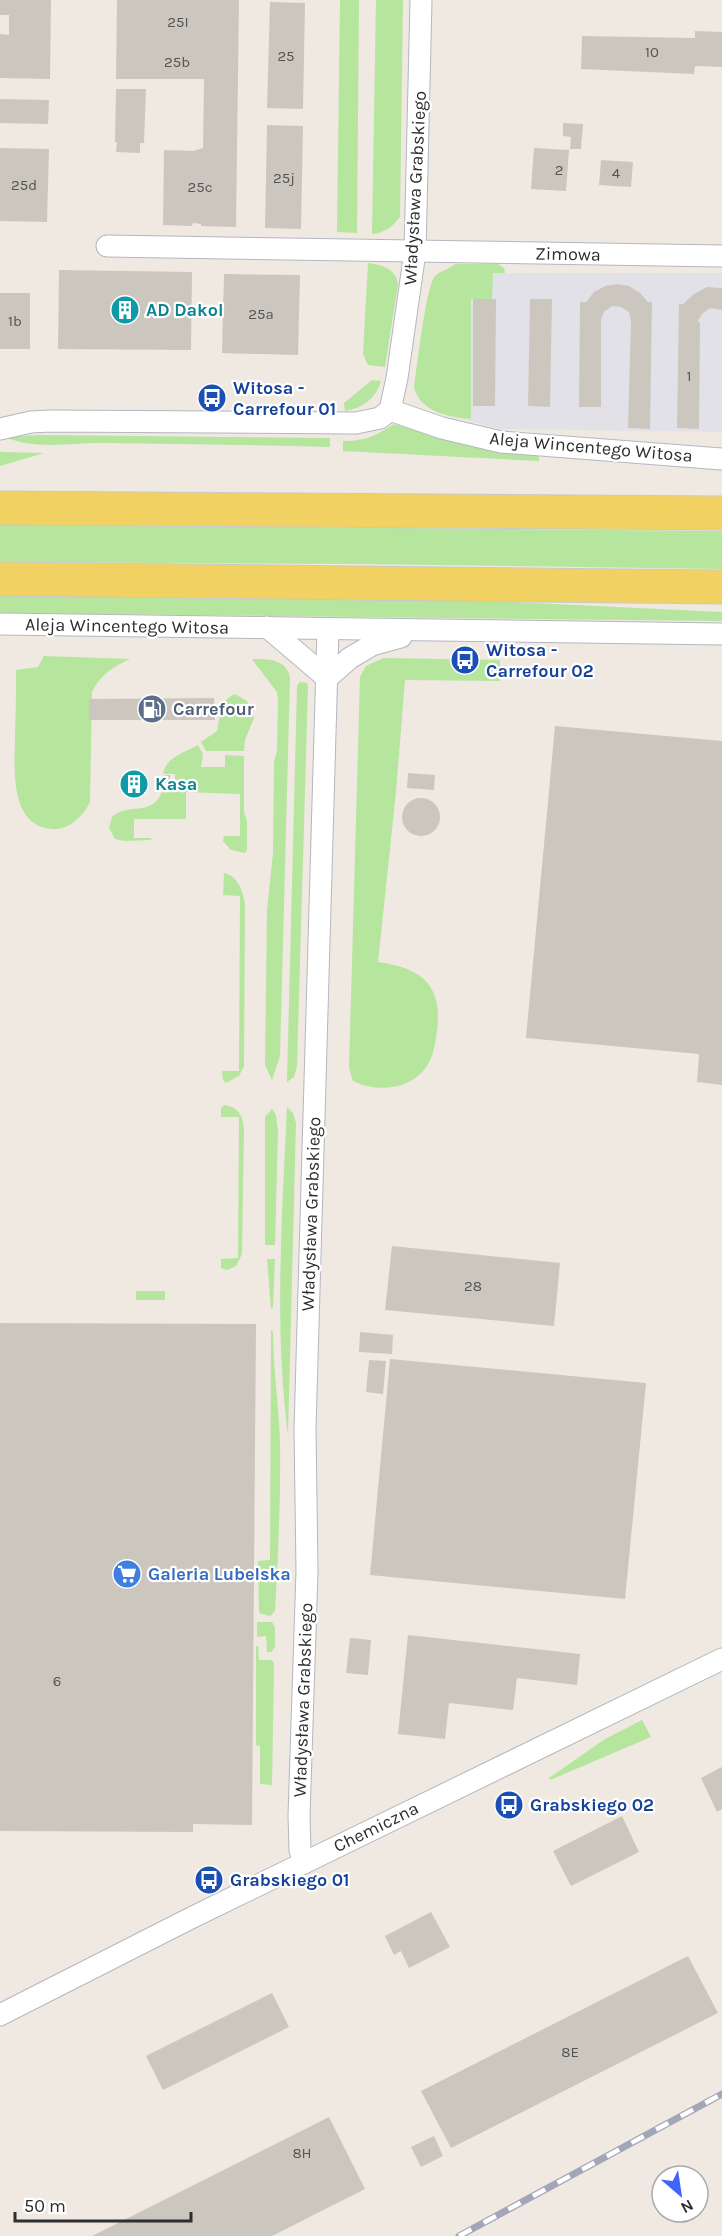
<svg xmlns="http://www.w3.org/2000/svg" width="722" height="2236" viewBox="0 0 722 2236" font-family="Karla,sans-serif">
  <style>
    .industrial { fill: #e3e1e8 }
    .green { fill: #b6e59e }
    .building { fill: #cbc7bf }
    .lines { fill: none; stroke-linecap: round; stroke-linejoin: round }
    .minor-casing { stroke: #b4b7c1; stroke-width: 23 }
    .primary-casing { stroke: #c9c9c9; stroke-width: 35 }
    .minor { stroke: #fff; stroke-width: 21 }
    .primary { stroke: #f2d163; stroke-width: 33 }
    .rail-casing { stroke: #a3a6b8; stroke-width: 7 }
    .rail { stroke: #fff; stroke-width: 4.5; stroke-dasharray: 14; stroke-linecap: butt }
    .labels { text-anchor: middle; stroke-width: 4.5; stroke-linejoin: round; paint-order: stroke }
    .number-label { font-size: 15px; fill: #555452 }
    .street-label { font-size: 18px; fill: #2e2e2e; stroke: #fff }
    .culture-label { font-size: 18px; font-weight: bold; fill: #0d838f; stroke: #fff; text-anchor: start }
    .transit-label { font-size: 18px; font-weight: bold; fill: #164399; stroke: #fff; text-anchor: start }
    .service-label { font-size: 18px; font-weight: bold; fill: #4e5e75; stroke: #fff; text-anchor: start }
    .shop-label { font-size: 18px; font-weight: bold; fill: #366cbe; stroke: #fff; text-anchor: start }
  </style>
  <rect width="100%" height="100%" fill="#efe9e1"/>
  <polygon class="industrial" points="493,273 722,273 722,432 500,429 455,417 471,419 471,298"/>
  <g class="green">
    <polygon points="340,0 359,0 357,233 337,232"/>
    <path d="M376,0H403L400,217C392,227 385,233 372,234Z"/>
    <path d="M368,263C382,265 395,268 398,284L385,367L368,365L363,354Z"/>
    <path d="M455,264H498L504,268L505,273H493L492,299H471V419C448,417 420,412 414,387C417,369 426,285 435,276C441,270 449,270 455,264Z"/>
    <path d="M372,380L381,381C376,398 363,408 345,411L344,403Z"/>
    <path d="M394,424L455,443L496,452L539,456V461L343,451V441C366,441 375,436 394,424Z"/>
    <path d="M38,435L330,438V447C254,445 177,444 101,443C73,443 31,450 6,437Z"/>
    <polygon points="0,451 1,452 44,453 0,466"/>
    <polygon points="0,524 722,531 722,569 356,564 0,562"/>
    <polygon points="0,595 492,601 722,612 722,621 0,613"/>
    <path d="M44,656L130,659C113,667 101,674 92,692L90,802C83,816 69,831 51,829C8,825 15,765 15,735C16,713 16,692 16,670L38,667Z"/>
    <path d="M383,658L500,660V681L405,680L396,792L378,962C421,968 443,984 437,1031C435,1043 434,1055 427,1066C411,1090 377,1093 353,1081L349,1068L360,677L366,666Z"/>
    <path d="M252,659C268,659 287,659 290,678L280,1056L272,1080L265,1065L267,910L273,853L274,762L277,751L278,700L277,692Z"/>
    <polygon points="300,682 307,683 308,687 297,1066 294,1077 287,1082 297,686"/>
    <path d="M235,694L247,701L254,718L245,740L244,751H206L201,742L217,731C221,716 218,701 235,694Z"/>
    <path d="M198,745L203,754L201,767H225V755L244,756V812L247,821V850L245,853L231,850L223,841L224,836H240V794L186,792V819H134V838H152L151,840L124,841L115,839L109,828L112,817C130,801 153,819 163,789H175V774H163C165,758 185,752 198,745Z"/>
    <path d="M224,873C238,876 243,891 245,904L244,1066L239,1076L226,1083L223,1080L222,1071H239L240,896L223,895Z"/>
    <path d="M225,1105C240,1108 243,1117 244,1130L242,1254L236,1266L227,1270L221,1268V1259L238,1258L239,1117H221V1108Z"/>
    <path d="M287,1107L293,1113L296,1123L288,1435C274,1327 282,1216 287,1107Z"/>
    <polygon points="272,1109 276,1115 278,1131 275,1245 265,1245 265,1117"/>
    <polygon points="267,1259 275,1259 273,1308 271,1309"/>
    <rect x="136" y="1291" width="29" height="9"/>
    <path d="M271,1329L273,1332C273,1369 279,1405 280,1442C281,1498 278,1555 275,1611L270,1616L259,1613L258,1561L270,1560Z"/>
    <polygon points="257,1622 272,1622 275,1627 275,1647 271,1652 267,1652 266,1636 257,1637"/>
    <polygon points="256,1646 258,1646 259,1660 272,1660 274,1664 272,1785 260,1784 260,1746 256,1745"/>
    <polygon points="642,1720 651,1737 550,1780 549,1778 605,1739"/>
  </g>
  <g class="building">
    <polygon points="0,0 51,0 50,79 0,78 0,34 9,35 9,15 0,15"/>
    <polygon points="117,0 239,0 236,227 201,226 201,224 193,223 192,226 163,225 164,150 193,151 203,148 204,79 116,79"/>
    <polygon points="270,2 305,3 303,109 267,108"/>
    <polygon points="695,31 722,32 722,67 695,66 694,74 581,69 582,36 695,38"/>
    <polygon points="116,89 146,89 144,143 140,143 140,153 116,152 117,142 115,142"/>
    <polygon points="0,99 49,100 48,124 0,123"/>
    <polygon points="563,123 583,124 581,149 570,149 571,137 563,136"/>
    <polygon points="267,125 303,126 301,229 265,228"/>
    <polygon points="0,148 49,149 47,222 0,221"/>
    <polygon points="534,148 569,150 566,191 531,189"/>
    <polygon points="601,160 633,162 631,187 599,185"/>
    <polygon points="59,270 192,272 191,350 58,349"/>
    <polygon points="224,274 300,275 298,355 222,353"/>
    <polygon points="617,284 629,286 640,293 648,302 652,302 650,429 628,428 631,321 629,312 621,307 612,306 604,312 601,320 601,407 579,407 580,302 586,302 594,292 605,286"/>
    <polygon points="707,287 722,288 722,310 710,308 702,314 698,321 700,323 699,429 677,428 679,304 683,304 694,294"/>
    <rect x="0" y="293" width="30" height="56"/>
    <polygon points="473,299 496,299 495,406 473,406"/>
    <polygon points="530,299 552,299 550,407 528,406"/>
    <polygon points="214,698 215,720 89,720 89,699"/>
    <polygon points="555,726 722,741 722,1085 697,1082 699,1054 526,1038"/>
    <polygon points="408,773 435,775 434,790 407,788"/>
    <polygon points="130,775 138,775 139,793 130,793"/>
    <rect x="164" y="775" width="6" height="8"/>
    <circle cx="421" cy="817" r="19"/>
    <polygon points="392,1246 560,1263 554,1326 385,1310"/>
    <polygon points="0,1323 256,1324 252,1825 193,1824 193,1832 0,1831"/>
    <polygon points="360,1332 393,1335 392,1354 359,1352"/>
    <polygon points="390,1359 646,1383 625,1599 370,1575"/>
    <polygon points="369,1360 386,1361 383,1394 366,1392"/>
    <polygon points="408,1635 580,1654 577,1685 517,1678 513,1710 449,1703 445,1739 398,1734"/>
    <polygon points="350,1638 371,1640 368,1675 346,1673"/>
    <polygon points="722,1767 722,1809 717,1812 701,1778"/>
    <polygon points="622,1816 639,1852 571,1886 553,1851"/>
    <polygon points="431,1912 450,1947 409,1968 401,1951 394,1955 385,1936"/>
    <polygon points="688,1956 718,2013 451,2148 421,2091"/>
    <polygon points="272,1993 289,2027 163,2090 146,2056"/>
    <polygon points="329,2117 365,2189 272,2236 92,2236"/>
    <polygon points="434,2136 443,2156 421,2167 411,2147"/>
  </g>
  <g class="lines">
    <g class="minor-casing">
      <g id="minor">
        <polyline points="107,246 722,256"/>
        <polyline points="390,410 397,378 415,252 421,0"/>
        <polyline points="390,410 442,428 501,442 722,459"/>
        <polyline points="0,429 31,422 50,421 356,423 380,418 390,410"/>
        <polyline points="0,624 722,634"/>
        <polyline points="267,627 327,678"/>
        <polyline points="327,678 350,658 372,645 401,637"/>
        <polyline points="304,1863 300,1850 299,1816 307,1571 305,1429 328,629"/>
        <polyline points="0,2015 191,1918 722,1659"/>
      </g>
    </g>
    <g class="primary-casing">
      <g id="primary">
        <polyline points="0,508 722,513"/>
        <polyline points="0,579 722,587"/>
      </g>
    </g>
    <use href="#minor" class="minor"/>
    <use href="#primary" class="primary"/>
    <g class="rail-casing">
      <polyline id="rail" points="459,2236 722,2094"/>
    </g>
    <use href="#rail" class="rail"/>
  </g>
  <defs>
    <g id="building-disc" transform="scale(1.5)"><circle r="9.5" fill="#0f9aa8" stroke="#fff"/><path d="M-4-6H4V6H1V3H-1V6H-4ZM-2.5-4.3h1.7v1.8h-1.7ZM.8-4.3h1.7v1.8H.8ZM-2.5-1h1.7V.8h-1.7ZM.8-1h1.7V.8H.8Z" fill="#fff"/></g>
    <g id="bus-disc" transform="scale(1.5)"><circle r="9.5" fill="#1a4fb4" stroke="#fff"/><path d="M-5-6H5V4H4V6H2V4H-2V6H-4V4H-5ZM-3.5-4V0h7V-4ZM-3.5 1.2v1.5H-2V1.2ZM2 1.2v1.5H3.5V1.2Z" fill="#fff"/></g>
    <g id="fuel-disc" transform="scale(1.5)"><circle r="9.5" fill="#5c6f8a" stroke="#fff"/><path d="M-5.5-6h7V0h2V4h1.3V-2.5L3-4.5l.8-.8L6-3V5H2.5V1h-1V6h-7ZM-4.2-4.7v3.2H.2V-4.7Z" fill="#fff"/></g>
    <g id="supermarket-disc" transform="scale(1.5)"><circle r="9.5" fill="#3f7fe0" stroke="#fff"/><path d="M-6-5.5h2.5l.6 2H6L4.5 2H-2.5L-4.4-4H-6ZM-1.5 3.2a1.3 1.3 0 1 0 .1 0ZM3 3.2a1.3 1.3 0 1 0 .1 0Z" fill="#fff"/></g>
  </defs>
  <g fill-rule="evenodd">
    <use href="#building-disc" x="125" y="310"/>
    <use href="#bus-disc" x="212" y="398"/>
    <use href="#bus-disc" x="465" y="660"/>
    <use href="#fuel-disc" x="152" y="709"/>
    <use href="#building-disc" x="134" y="784"/>
    <use href="#supermarket-disc" x="127" y="1574"/>
    <use href="#bus-disc" x="509" y="1805"/>
    <use href="#bus-disc" x="209" y="1880"/>
  </g>
  <g class="labels">
    <g class="number-label">
      <text x="178" y="27">25I</text>
      <text x="652" y="57">10</text>
      <text x="286" y="61">25</text>
      <text x="177" y="67">25b</text>
      <text x="559" y="175">2</text>
      <text x="616" y="178">4</text>
      <text x="284" y="183">25j</text>
      <text x="24" y="190">25d</text>
      <text x="200" y="192">25c</text>
      <text x="261" y="319">25a</text>
      <text x="15" y="326">1b</text>
      <text x="689" y="381">1</text>
      <text x="473" y="1291">28</text>
      <text x="57" y="1686">6</text>
      <text x="570" y="2057">8E</text>
      <text x="302" y="2158">8H</text>
    </g>
    <g class="street-label">
      <text transform="translate(415 188) rotate(-87)" y="6">Władysława Grabskiego</text>
      <text transform="translate(568 254) rotate(1)" y="6">Zimowa</text>
      <text transform="translate(591 447) rotate(5)" y="6">Aleja Wincentego Witosa</text>
      <text transform="translate(127 626) rotate(1)" y="6">Aleja Wincentego Witosa</text>
      <text transform="translate(311 1214) rotate(-88)" y="6">Władysława Grabskiego</text>
      <text transform="translate(303 1700) rotate(-88)" y="6">Władysława Grabskiego</text>
      <text transform="translate(376 1827) rotate(-26)" y="6">Chemiczna</text>
    </g>
    <g class="culture-label">
      <text x="146" y="316">AD Dakol</text>
      <text x="155" y="790">Kasa</text>
    </g>
    <g class="transit-label">
      <text x="233" y="394">Witosa -<tspan x="233" dy="21">Carrefour 01</tspan></text>
      <text x="486" y="656">Witosa -<tspan x="486" dy="21">Carrefour 02</tspan></text>
      <text x="530" y="1811">Grabskiego 02</text>
      <text x="230" y="1886">Grabskiego 01</text>
    </g>
    <g class="service-label">
      <text x="173" y="715">Carrefour</text>
    </g>
    <g class="shop-label">
      <text x="148" y="1580">Galeria Lubelska</text>
    </g>
  </g>
  <g transform="translate(680 2194) rotate(151)"><circle r="28" fill="#ffffff" stroke="#ababab" stroke-width="1.5"/>
  <path d="M0-4.5L10 22L0 15L-10 22Z" fill="#4264fb"/>
  <text y="-9" font-size="16" font-weight="bold" text-anchor="middle" fill="#2e2e2e">N</text>
  </g>
  <path d="M15 2212v9h176v-9" fill="none" stroke="#2e2e2e" stroke-width="3"/>
  <text x="24" y="2212" font-size="18" fill="#2e2e2e" stroke="#ffffff" stroke-width="4.5" paint-order="stroke">50 m</text>
</svg>
